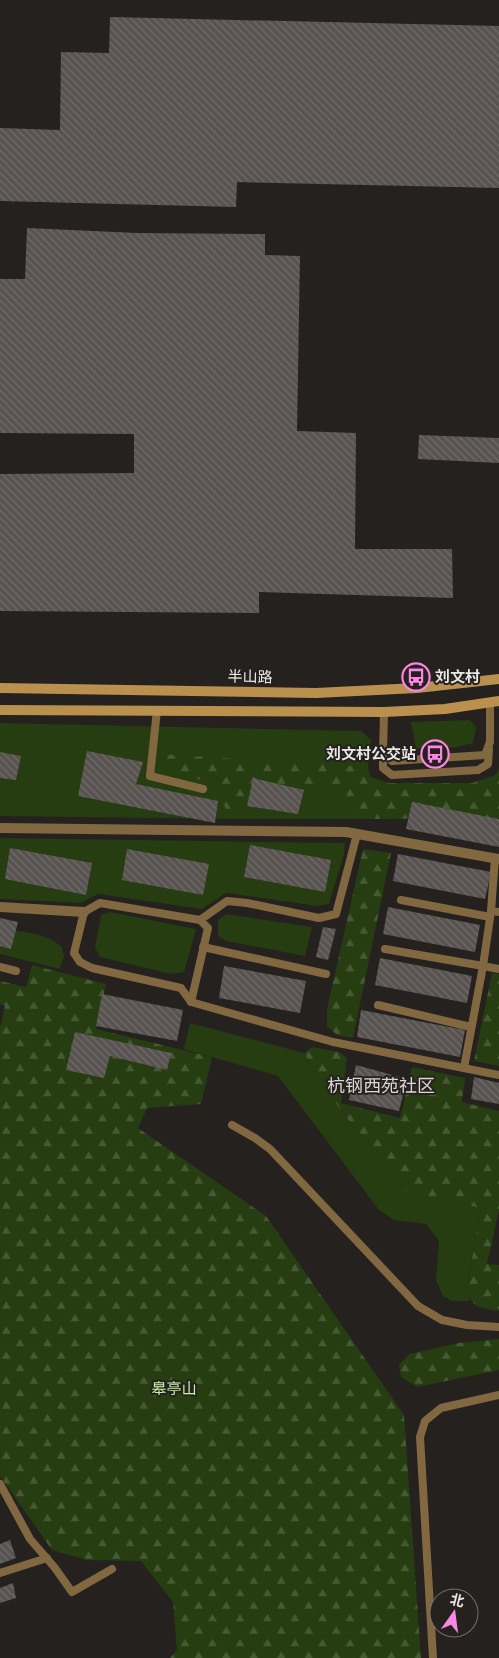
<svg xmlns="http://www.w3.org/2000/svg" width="499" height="1658" viewBox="0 0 499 1658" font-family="'Nunito Sans','Noto Sans SC',sans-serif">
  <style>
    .green { fill: #253d10 }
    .forest { fill: url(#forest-firs) }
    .building { fill: url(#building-back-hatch) }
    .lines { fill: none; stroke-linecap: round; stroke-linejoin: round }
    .lane { stroke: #826841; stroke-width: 8 }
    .street { stroke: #826841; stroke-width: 10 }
    .secondary { stroke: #ba904e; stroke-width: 10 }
    .labels { text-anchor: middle; stroke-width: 4; stroke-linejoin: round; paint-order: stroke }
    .street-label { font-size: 15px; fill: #eae8e6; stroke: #25211e }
    .poi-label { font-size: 15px; font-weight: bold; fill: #eae8e6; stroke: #25211e; text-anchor: start }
    .park-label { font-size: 15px; fill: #c4f1a2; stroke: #25211e }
    .quarter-label { font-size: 18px; fill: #ddd7d4; stroke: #25211e }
  </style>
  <defs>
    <pattern id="forest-firs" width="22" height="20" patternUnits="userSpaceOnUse" patternTransform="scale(1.25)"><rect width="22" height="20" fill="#253d10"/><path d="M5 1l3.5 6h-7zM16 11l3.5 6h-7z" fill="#455933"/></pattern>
    <pattern id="building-back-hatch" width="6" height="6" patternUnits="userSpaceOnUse" patternTransform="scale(1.25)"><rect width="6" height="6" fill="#585350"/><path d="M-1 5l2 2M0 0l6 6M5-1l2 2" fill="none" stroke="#706c69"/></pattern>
  </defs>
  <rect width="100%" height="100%" fill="#25211e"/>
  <g class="green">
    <polygon points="470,720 476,727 473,743 458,747 416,749 411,722"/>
    <polygon points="0,723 361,731 371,740 368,767 370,777 388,783 472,783 494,776 499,770 499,793 372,819 229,819 0,816"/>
    <polygon points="0,838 345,843 344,854 329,904 317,906 226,893 202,909 98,894 81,903 0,899"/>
    <polygon points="110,912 196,929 184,972 171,974 100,957 95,948 101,915"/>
    <polygon points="226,914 312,927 305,956 226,941 218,936 218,920"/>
    <path d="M0,929C22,932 45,932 62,947L64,956L60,969L0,954Z"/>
    <polygon points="190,1023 304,1053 341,1111 407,1192 481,1208 466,1291 470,1301 452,1301 443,1296 436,1280 439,1241 426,1224 394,1220 379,1210 278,1076 184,1049"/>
  </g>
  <g class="forest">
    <polygon points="161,754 368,767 370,777 388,783 472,783 494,776 499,770 499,818 372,819 351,807 345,790 252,784 241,814 226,810 217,780 190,779 161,771"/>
    <polygon points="363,849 391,853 353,1038 337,1035 327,1026 327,1009"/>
    <polygon points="32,965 106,984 96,1029 212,1057 201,1104 147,1108 138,1128 266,1216 404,1415 421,1658 170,1658 177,1650 173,1602 141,1561 87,1560 52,1550 0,1476 0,1025 1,1025 5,1006 0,1004 0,981 26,987"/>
    <polygon points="492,973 499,974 499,1066 474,1061"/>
    <path d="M312,1047L339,1052L347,1058L341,1103L400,1118L412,1067L465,1078L462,1102L499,1111V1210L487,1264L499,1265V1311C482,1308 473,1308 466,1292L481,1208L407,1192L341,1111L304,1053Z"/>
    <polygon points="499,1339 499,1370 417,1387 401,1377 399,1365 409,1354 459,1343"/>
  </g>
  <g class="building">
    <polygon points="110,17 499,26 499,188 237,182 236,207 0,201 0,128 60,130 61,52 109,53"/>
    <polygon points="27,228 137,233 265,234 265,255 300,256 297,431 356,433 355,549 452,549 453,598 259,592 259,613 0,611 0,474 134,473 134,434 0,433 0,279 25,279"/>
    <polygon points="419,435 499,438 499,463 418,459"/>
    <polygon points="87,751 143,762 136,784 218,801 215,823 78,796"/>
    <polygon points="0,752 21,756 16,780 0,778"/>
    <polygon points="253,778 304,790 298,814 247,806"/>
    <polygon points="412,802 499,819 499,847 406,829"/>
    <polygon points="250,845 331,860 325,892 244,877"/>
    <polygon points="10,848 92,863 86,895 5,879"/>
    <polygon points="127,849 209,864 203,895 122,880"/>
    <polygon points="398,854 491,872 485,899 393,881"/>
    <polygon points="388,907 480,925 475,952 383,934"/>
    <polygon points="0,918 18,922 11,949 0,946"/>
    <polygon points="323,927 336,929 328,960 316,957"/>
    <polygon points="380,958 472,976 467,1003 375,985"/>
    <polygon points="224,966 306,981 300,1013 219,998"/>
    <polygon points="102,994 183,1010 177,1041 96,1026"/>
    <polygon points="361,1010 465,1030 460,1057 357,1037"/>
    <polygon points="75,1032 171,1053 167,1070 110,1056 104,1078 66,1070"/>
    <polygon points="356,1065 407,1079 399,1111 349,1100"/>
    <polygon points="474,1077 499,1083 499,1104 471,1099"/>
    <polygon points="10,1540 16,1558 0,1564 0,1544"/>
    <polygon points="13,1583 16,1598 0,1603 0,1588"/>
  </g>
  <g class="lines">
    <g class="lane">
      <polyline points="157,710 150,776 203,789"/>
      <polyline points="384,712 383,754 392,761 485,755 490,742 490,703"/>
      <polyline points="383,754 383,768 392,775 478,770 488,764 489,749"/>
      <polyline points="495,858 491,911 499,912"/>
      <polyline points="401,900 490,917"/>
      <polyline points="491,911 483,966 499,969"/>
      <polyline points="200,920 227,901 247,903 319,918 336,914 357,834"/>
      <polyline points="203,947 326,974"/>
      <polyline points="385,949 483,966 464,1068"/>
      <polyline points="0,967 16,971"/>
      <polyline points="191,1002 208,928 200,920 100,903 84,912 74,953 80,962 92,968 181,988 191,1002 333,1042 499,1075"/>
      <polyline points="378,1005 471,1027"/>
      <polyline points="232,1125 255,1138 270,1149 418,1306 442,1320 467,1325 499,1327"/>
      <polyline points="0,1484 30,1539 55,1568 72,1592 112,1569"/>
      <polyline points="0,1573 47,1558"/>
      <polyline points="433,1658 420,1437 425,1421 441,1408 499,1395"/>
    </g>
    <g class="street">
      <polyline points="0,828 346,832 499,859"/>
      <polyline points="0,907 84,912"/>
    </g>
    <g class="secondary">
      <polyline points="0,688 316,693 417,688 499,679"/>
      <polyline points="0,710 384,712 445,709 499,701"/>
    </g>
  </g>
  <defs>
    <g id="bus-ring" transform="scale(1.4375)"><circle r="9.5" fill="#25211e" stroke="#fc86e3" stroke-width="1.5"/><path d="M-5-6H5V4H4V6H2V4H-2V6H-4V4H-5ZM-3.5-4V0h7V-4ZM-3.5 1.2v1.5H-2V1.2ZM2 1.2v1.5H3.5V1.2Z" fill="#fc86e3"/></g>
  </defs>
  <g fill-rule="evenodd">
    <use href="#bus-ring" x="416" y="677"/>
    <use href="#bus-ring" x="435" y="754"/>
  </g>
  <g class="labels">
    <g class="street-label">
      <text transform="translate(250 677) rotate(1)" y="5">半山路</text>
    </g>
    <g class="poi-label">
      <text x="435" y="682">刘文村</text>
      <text x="416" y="759" text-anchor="end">刘文村公交站</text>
    </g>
    <g class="park-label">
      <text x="174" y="1394">皋亭山</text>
    </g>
    <g class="quarter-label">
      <text x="381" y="1092">杭钢西苑社区</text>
    </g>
  </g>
  <g transform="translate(454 1613) rotate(14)"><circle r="24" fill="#25211e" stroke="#74716e"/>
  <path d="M0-4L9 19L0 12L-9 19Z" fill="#fc86e3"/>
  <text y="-8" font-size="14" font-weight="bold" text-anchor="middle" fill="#eae8e6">北</text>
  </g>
</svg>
